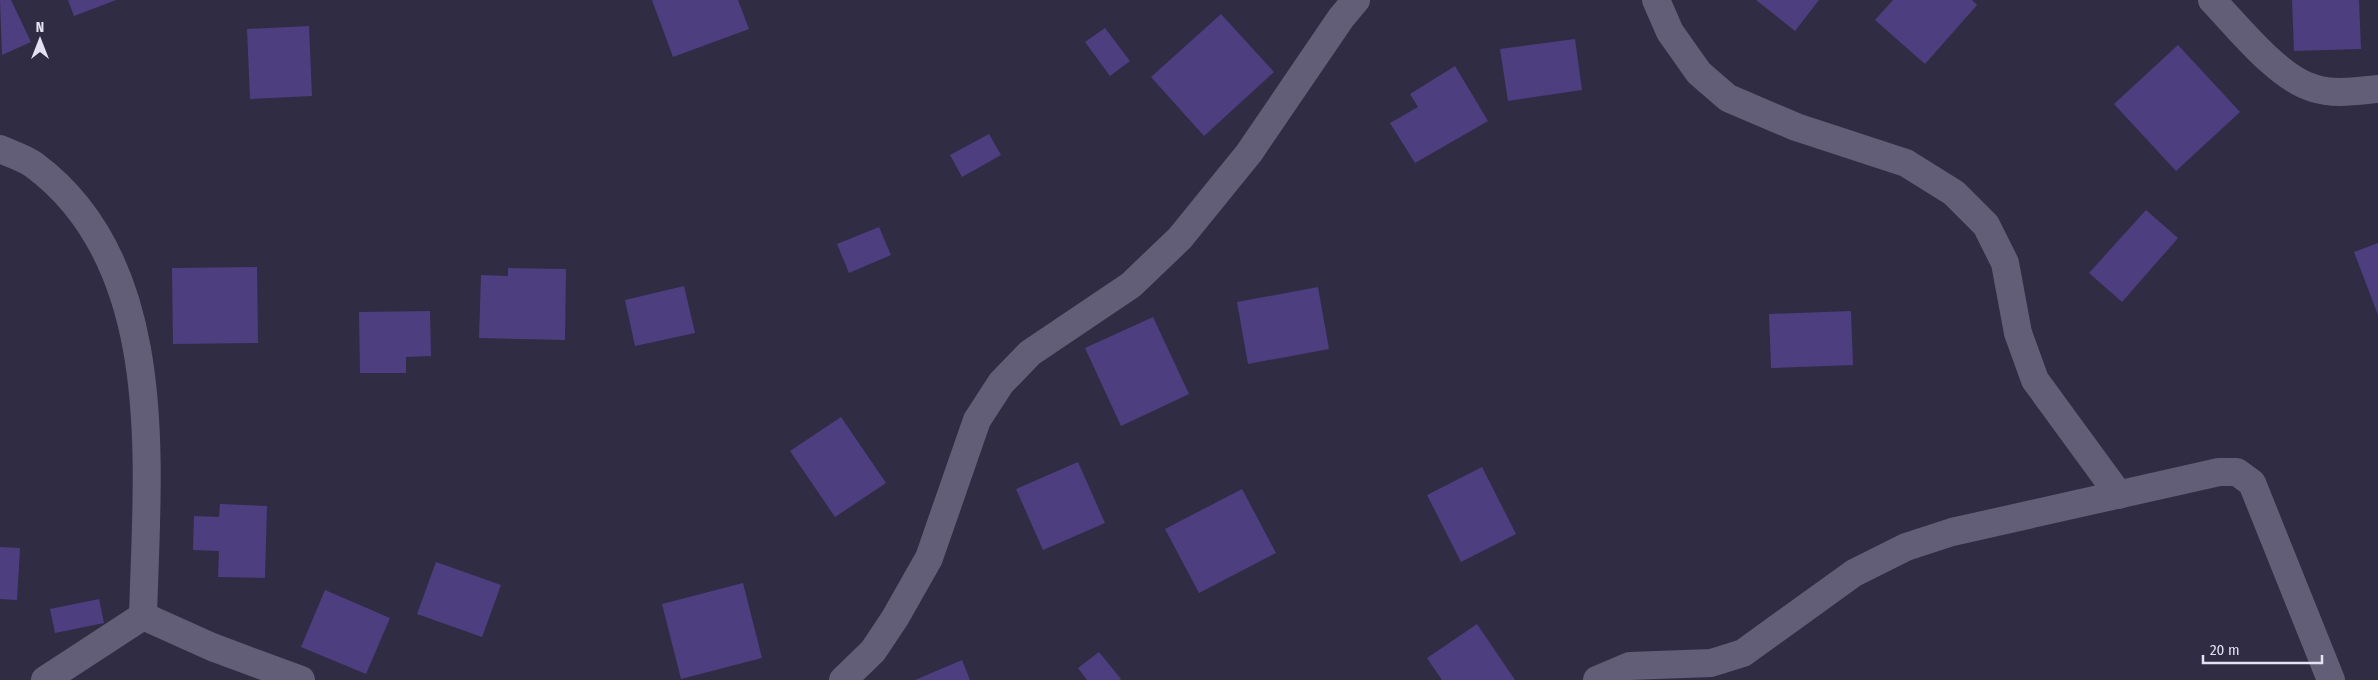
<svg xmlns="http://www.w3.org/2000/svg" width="2378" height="680" viewBox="0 0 2378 680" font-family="'Fira Sans Condensed',sans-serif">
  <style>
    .building { fill: #4d3e80 }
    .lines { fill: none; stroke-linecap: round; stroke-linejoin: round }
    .minor { stroke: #625e78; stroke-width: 28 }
  </style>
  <rect width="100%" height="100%" fill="#302c44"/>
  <g class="building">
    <polygon points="0,0 11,0 31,42 2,55"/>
    <polygon points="68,0 116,0 74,16"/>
    <polygon points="652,0 738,0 749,29 673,57"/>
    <polygon points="1756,0 1819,0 1795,31"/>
    <polygon points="1893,0 1972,0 1977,5 1925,64 1875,20"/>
    <polygon points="2292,0 2359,0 2361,49 2294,51"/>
    <polygon points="1221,14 1274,72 1204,136 1151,77"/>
    <polygon points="309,26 312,96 250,99 247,29"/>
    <polygon points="1105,28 1130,61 1110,76 1085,42"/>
    <polygon points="1575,39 1582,90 1508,101 1500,49"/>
    <polygon points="2178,45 2240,112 2176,171 2114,104"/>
    <polygon points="1455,66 1488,121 1415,163 1390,123 1418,107 1410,94"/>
    <polygon points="989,134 1001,155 962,177 950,155"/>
    <polygon points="2146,210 2178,238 2122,302 2089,273"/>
    <polygon points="879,227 891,255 849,273 837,244"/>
    <polygon points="2378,243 2378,315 2354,252"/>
    <polygon points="257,267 258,343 173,344 172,268"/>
    <polygon points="508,268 566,269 565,340 479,338 481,275 508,276"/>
    <polygon points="684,286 695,333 635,346 625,300"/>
    <polygon points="1318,287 1329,349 1248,364 1237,302"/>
    <polygon points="430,311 431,356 406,357 406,373 360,373 359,312"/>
    <polygon points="1851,311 1853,365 1771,368 1769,314"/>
    <polygon points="1153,317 1189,394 1121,426 1085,348"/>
    <polygon points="841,417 886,483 835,517 790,451"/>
    <polygon points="1078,462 1105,523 1043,550 1016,489"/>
    <polygon points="1482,467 1516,534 1461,562 1427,495"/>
    <polygon points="1242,489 1276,553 1199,593 1165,529"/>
    <polygon points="220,504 267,506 265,578 218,577 219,551 193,550 194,516 219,517"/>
    <polygon points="0,547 20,548 17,600 0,599"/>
    <polygon points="436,562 501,585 482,637 417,614"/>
    <polygon points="743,583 762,658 681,679 662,604"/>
    <polygon points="325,590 390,618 366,674 301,647"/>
    <polygon points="99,599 104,623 55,633 50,609"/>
    <polygon points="1477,624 1515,680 1442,680 1427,658"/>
    <polygon points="1099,652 1121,679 1119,680 1087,680 1078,668"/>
    <polygon points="962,660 970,680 915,680"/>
  </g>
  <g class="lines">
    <g class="minor">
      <polyline points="1656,0 1670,32 1699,73 1728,98 1796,127 1906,163 1954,193 1986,225 2005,263 2018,333 2035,380 2119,495"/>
      <path d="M2212,0C2238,27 2278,78 2313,88C2334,95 2357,91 2378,89"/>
      <path d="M0,149C11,154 25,158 34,165C169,265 147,468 143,616"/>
      <polyline points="45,680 143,616 212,647 301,680"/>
      <polyline points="843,680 873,651 895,618 929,558 977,420 1001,383 1030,353 1131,285 1180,238 1249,153 1341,18 1356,0"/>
      <polyline points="1597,680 1630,666 1711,663 1743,653 1854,573 1906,547 1952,532 2219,472 2237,472 2252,483 2331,680"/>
    </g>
  </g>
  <g transform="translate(40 40)" stroke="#302c44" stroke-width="4" paint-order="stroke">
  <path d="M0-4L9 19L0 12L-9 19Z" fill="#e4e2f1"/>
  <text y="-8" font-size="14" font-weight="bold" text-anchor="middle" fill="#e4e2f1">N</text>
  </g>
  <path d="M2203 655v8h119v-8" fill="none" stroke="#e4e2f1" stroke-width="2.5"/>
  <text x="2210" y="655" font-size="15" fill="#e4e2f1" stroke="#302c44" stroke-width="4" paint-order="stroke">20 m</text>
</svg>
